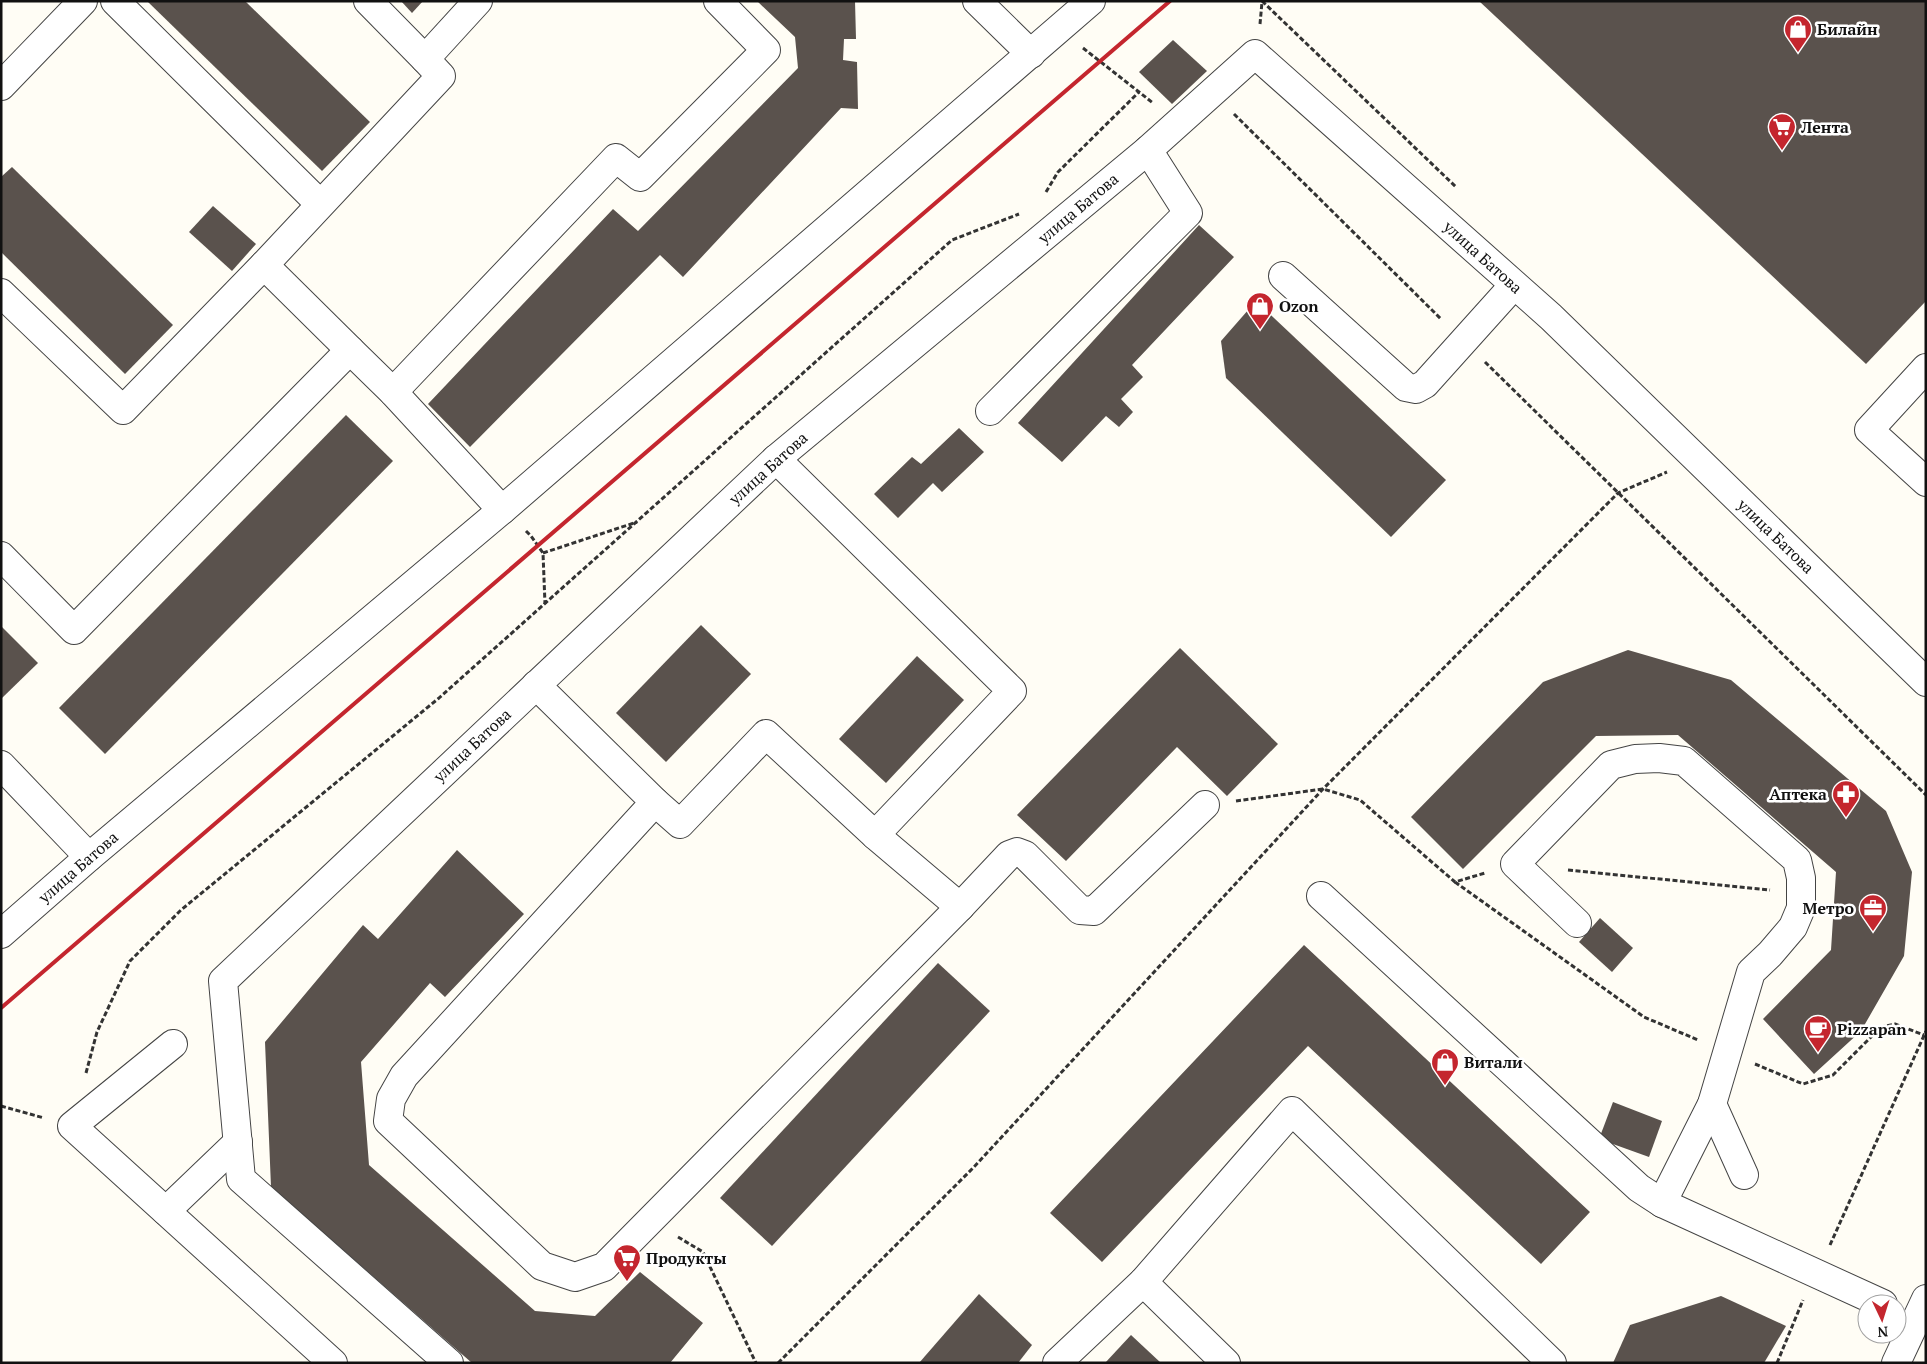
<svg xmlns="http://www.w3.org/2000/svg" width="1927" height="1364" viewBox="0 0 1927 1364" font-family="'PT Serif',serif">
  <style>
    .building { fill: #5a524d }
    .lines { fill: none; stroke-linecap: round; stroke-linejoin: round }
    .minor-casing { stroke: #444; stroke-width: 30 }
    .path { stroke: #333; stroke-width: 3; stroke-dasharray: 5 2.5; stroke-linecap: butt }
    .minor { stroke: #fff; stroke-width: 28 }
    .rail { stroke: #c4262e; stroke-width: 4 }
    .labels { text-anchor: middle; stroke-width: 5; stroke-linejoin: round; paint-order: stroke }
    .poi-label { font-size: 16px; font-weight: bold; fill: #111; stroke: #fff; text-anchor: start }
    .street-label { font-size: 16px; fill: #111; stroke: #fff }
  </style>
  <rect width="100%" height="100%" fill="#fffdf5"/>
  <g class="building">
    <polygon points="147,1 245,1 370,122 322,171"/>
    <polygon points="401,1 423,1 412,13"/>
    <polygon points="757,1 855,1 856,39 844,39 843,60 857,62 858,109 841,108 683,277 660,255 470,447 428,404 613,209 638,231 798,68 795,37"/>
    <polygon points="1479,1 1926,1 1926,301 1866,364"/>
    <polygon points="1173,40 1207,71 1172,104 1139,72"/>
    <polygon points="12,167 173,325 125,374 1,252 1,177"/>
    <polygon points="213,206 256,244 232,271 189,232"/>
    <polygon points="1199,225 1234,257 1132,365 1143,377 1121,399 1133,412 1119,427 1106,416 1062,462 1018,423"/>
    <polygon points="1256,301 1446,480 1391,537 1226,378 1221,341"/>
    <polygon points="346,415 393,461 105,754 59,708"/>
    <polygon points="959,428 984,452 942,492 933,483 898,518 874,494 912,457 921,464"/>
    <polygon points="701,625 751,674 666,762 616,713"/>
    <polygon points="1,626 38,663 1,699"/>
    <polygon points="1180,648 1278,744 1227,796 1177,747 1066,861 1017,815"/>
    <polygon points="1628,650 1731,680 1886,811 1912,872 1904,956 1861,1031 1814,1074 1763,1019 1831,950 1836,872 1678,735 1596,736 1463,869 1411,817 1543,682"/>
    <polygon points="917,656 964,700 886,783 839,739"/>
    <polygon points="457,850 524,914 445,997 430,983 361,1062 369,1165 535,1311 595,1316 640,1272 703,1323 670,1363 472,1363 271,1187 265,1042 363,925 378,939"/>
    <polygon points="1600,918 1633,948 1612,972 1579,942"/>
    <polygon points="1304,945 1590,1212 1541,1264 1308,1046 1102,1262 1050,1213"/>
    <polygon points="938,963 990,1011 772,1246 720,1198"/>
    <polygon points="1613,1102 1662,1121 1649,1157 1599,1139"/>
    <polygon points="979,1294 1032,1345 1018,1363 919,1363"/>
    <polygon points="1721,1296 1786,1326 1764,1363 1613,1363 1630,1325"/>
    <polygon points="1131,1335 1161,1363 1105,1363"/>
  </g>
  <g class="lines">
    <g class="minor-casing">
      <g id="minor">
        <polyline points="115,1 320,204"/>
        <polyline points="368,1 425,59"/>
        <polyline points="977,1 1031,54"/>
        <polyline points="1,86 83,1"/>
        <polyline points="264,265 350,350"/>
        <polyline points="1283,276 1406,387 1416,389 1425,384 1514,285"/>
        <polyline points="1,293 123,410 264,265 441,76 425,59 478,1"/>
        <polyline points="1926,368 1869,430 1926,482"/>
        <polyline points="393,392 616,158 640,177 766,50 718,1"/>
        <polyline points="990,411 1188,213 1148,150"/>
        <polyline points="776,459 1012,691 875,835"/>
        <polyline points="1,556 74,630 350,350 393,392 502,510"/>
        <polyline points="536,685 655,802 404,1076 391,1099 388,1121 542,1266 575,1277 604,1267 960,907 1009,855 1017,852 1025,855 1080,910 1094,911 1205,805"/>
        <polyline points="1,765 89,857"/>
        <polyline points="655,802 680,824 766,734 875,835 960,907"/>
        <polyline points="1321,896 1639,1188 1662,1203 1883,1304"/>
        <polyline points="1577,923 1515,864 1611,765 1635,759 1659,758 1684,761 1797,860 1801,878 1801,908 1793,927 1770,954 1751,972 1712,1104 1662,1203"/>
        <polyline points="1,934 89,857 502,510 1091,1"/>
        <polyline points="173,1044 72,1126 333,1363"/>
        <polyline points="1712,1104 1744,1175"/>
        <polyline points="166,1211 238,1142"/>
        <polyline points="449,1363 241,1179 223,981 776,459 1148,150 1255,54 1551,317 1926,682"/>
        <polyline points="1057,1363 1143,1282"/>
        <polyline points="1226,1363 1143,1282 1292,1111 1552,1363"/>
        <polyline points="1896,1363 1926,1299"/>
      </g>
    </g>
    <g class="path">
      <polyline points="1262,1 1456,187"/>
      <polyline points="1260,24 1262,2"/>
      <polyline points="1083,48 1153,103"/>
      <polyline points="1234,114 1441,319"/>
      <polyline points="1046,192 1058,172 1139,92"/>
      <polyline points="1485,362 1926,795"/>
      <polyline points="526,531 531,536 543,553 545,604"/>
      <polyline points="543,553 637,522"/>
      <polyline points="1236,801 1323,789 1360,800 1455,882 1485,873"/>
      <polyline points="1568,870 1770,890"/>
      <polyline points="1455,882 1644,1017 1698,1040"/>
      <polyline points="1755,1064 1803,1084 1833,1075 1881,1027 1895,1024 1924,1035"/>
      <polyline points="86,1073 97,1032 130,961 181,910 439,698 952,240 1019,214"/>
      <polyline points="1,1106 44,1118"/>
      <polyline points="678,1237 703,1252 756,1363"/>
      <polyline points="1830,1245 1926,1031"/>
      <polyline points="778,1363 974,1167 1323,789 1618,493 1667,472"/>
      <polyline points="1777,1363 1803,1300"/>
    </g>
    <use href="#minor" class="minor"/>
    <polyline class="rail" points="1,1008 1170,1"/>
  </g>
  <defs>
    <g id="shop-pin" transform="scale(1.4375)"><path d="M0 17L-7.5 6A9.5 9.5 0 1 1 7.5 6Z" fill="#c4262e" stroke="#fff"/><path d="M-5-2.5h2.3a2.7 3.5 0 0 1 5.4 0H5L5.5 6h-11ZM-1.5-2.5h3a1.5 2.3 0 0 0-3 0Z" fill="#fff"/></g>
    <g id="supermarket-pin" transform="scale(1.4375)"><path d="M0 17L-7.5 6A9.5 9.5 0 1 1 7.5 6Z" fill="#c4262e" stroke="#fff"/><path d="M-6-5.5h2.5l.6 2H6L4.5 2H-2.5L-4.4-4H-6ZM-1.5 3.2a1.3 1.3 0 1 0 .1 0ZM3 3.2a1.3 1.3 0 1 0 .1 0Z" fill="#fff"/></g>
    <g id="pharmacy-pin" transform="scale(1.4375)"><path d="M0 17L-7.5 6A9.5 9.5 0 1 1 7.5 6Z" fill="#c4262e" stroke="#fff"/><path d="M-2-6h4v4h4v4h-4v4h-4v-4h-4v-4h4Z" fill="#fff"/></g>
    <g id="office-pin" transform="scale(1.4375)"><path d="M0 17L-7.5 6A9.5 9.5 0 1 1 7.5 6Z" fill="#c4262e" stroke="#fff"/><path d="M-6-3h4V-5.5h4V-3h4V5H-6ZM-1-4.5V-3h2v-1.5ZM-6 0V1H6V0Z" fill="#fff"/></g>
    <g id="cafe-pin" transform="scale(1.4375)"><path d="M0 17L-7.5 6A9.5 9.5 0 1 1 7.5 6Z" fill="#c4262e" stroke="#fff"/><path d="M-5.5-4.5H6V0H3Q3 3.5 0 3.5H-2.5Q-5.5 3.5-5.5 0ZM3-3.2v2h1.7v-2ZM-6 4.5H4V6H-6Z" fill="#fff"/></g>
  </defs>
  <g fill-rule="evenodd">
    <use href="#shop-pin" x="1798" y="29"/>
    <use href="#supermarket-pin" x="1782" y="127"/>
    <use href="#shop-pin" x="1260" y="306"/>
    <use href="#pharmacy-pin" x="1846" y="794"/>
    <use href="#office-pin" x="1873" y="908"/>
    <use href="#cafe-pin" x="1818" y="1029"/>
    <use href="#shop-pin" x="1445" y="1062"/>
    <use href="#supermarket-pin" x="627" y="1258"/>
  </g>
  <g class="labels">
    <g class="poi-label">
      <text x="1817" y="35">Билайн</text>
      <text x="1801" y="133">Лента</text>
      <text x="1279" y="312">Ozon</text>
      <text x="1827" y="800" text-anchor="end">Аптека</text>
      <text x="1854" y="914" text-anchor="end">Метро</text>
      <text x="1837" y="1035">Pizzapan</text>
      <text x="1464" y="1068">Витали</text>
      <text x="646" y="1264">Продукты</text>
    </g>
    <g class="street-label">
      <text transform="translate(1078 208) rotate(-40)" y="6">улица Батова</text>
      <text transform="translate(1483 257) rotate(42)" y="6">улица Батова</text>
      <text transform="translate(768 468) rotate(-42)" y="6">улица Батова</text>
      <text transform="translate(1776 536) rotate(44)" y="6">улица Батова</text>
      <text transform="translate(472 745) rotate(-43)" y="6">улица Батова</text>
      <text transform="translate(78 867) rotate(-41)" y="6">улица Батова</text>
    </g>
  </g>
  <rect width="1927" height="1364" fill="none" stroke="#111111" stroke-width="5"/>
  <g transform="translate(1882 1319) rotate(176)"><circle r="24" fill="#ffffff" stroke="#a0a0a0"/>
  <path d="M0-4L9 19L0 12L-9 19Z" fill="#c4262e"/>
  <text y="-8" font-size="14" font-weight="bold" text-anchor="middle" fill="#111111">N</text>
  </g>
</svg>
